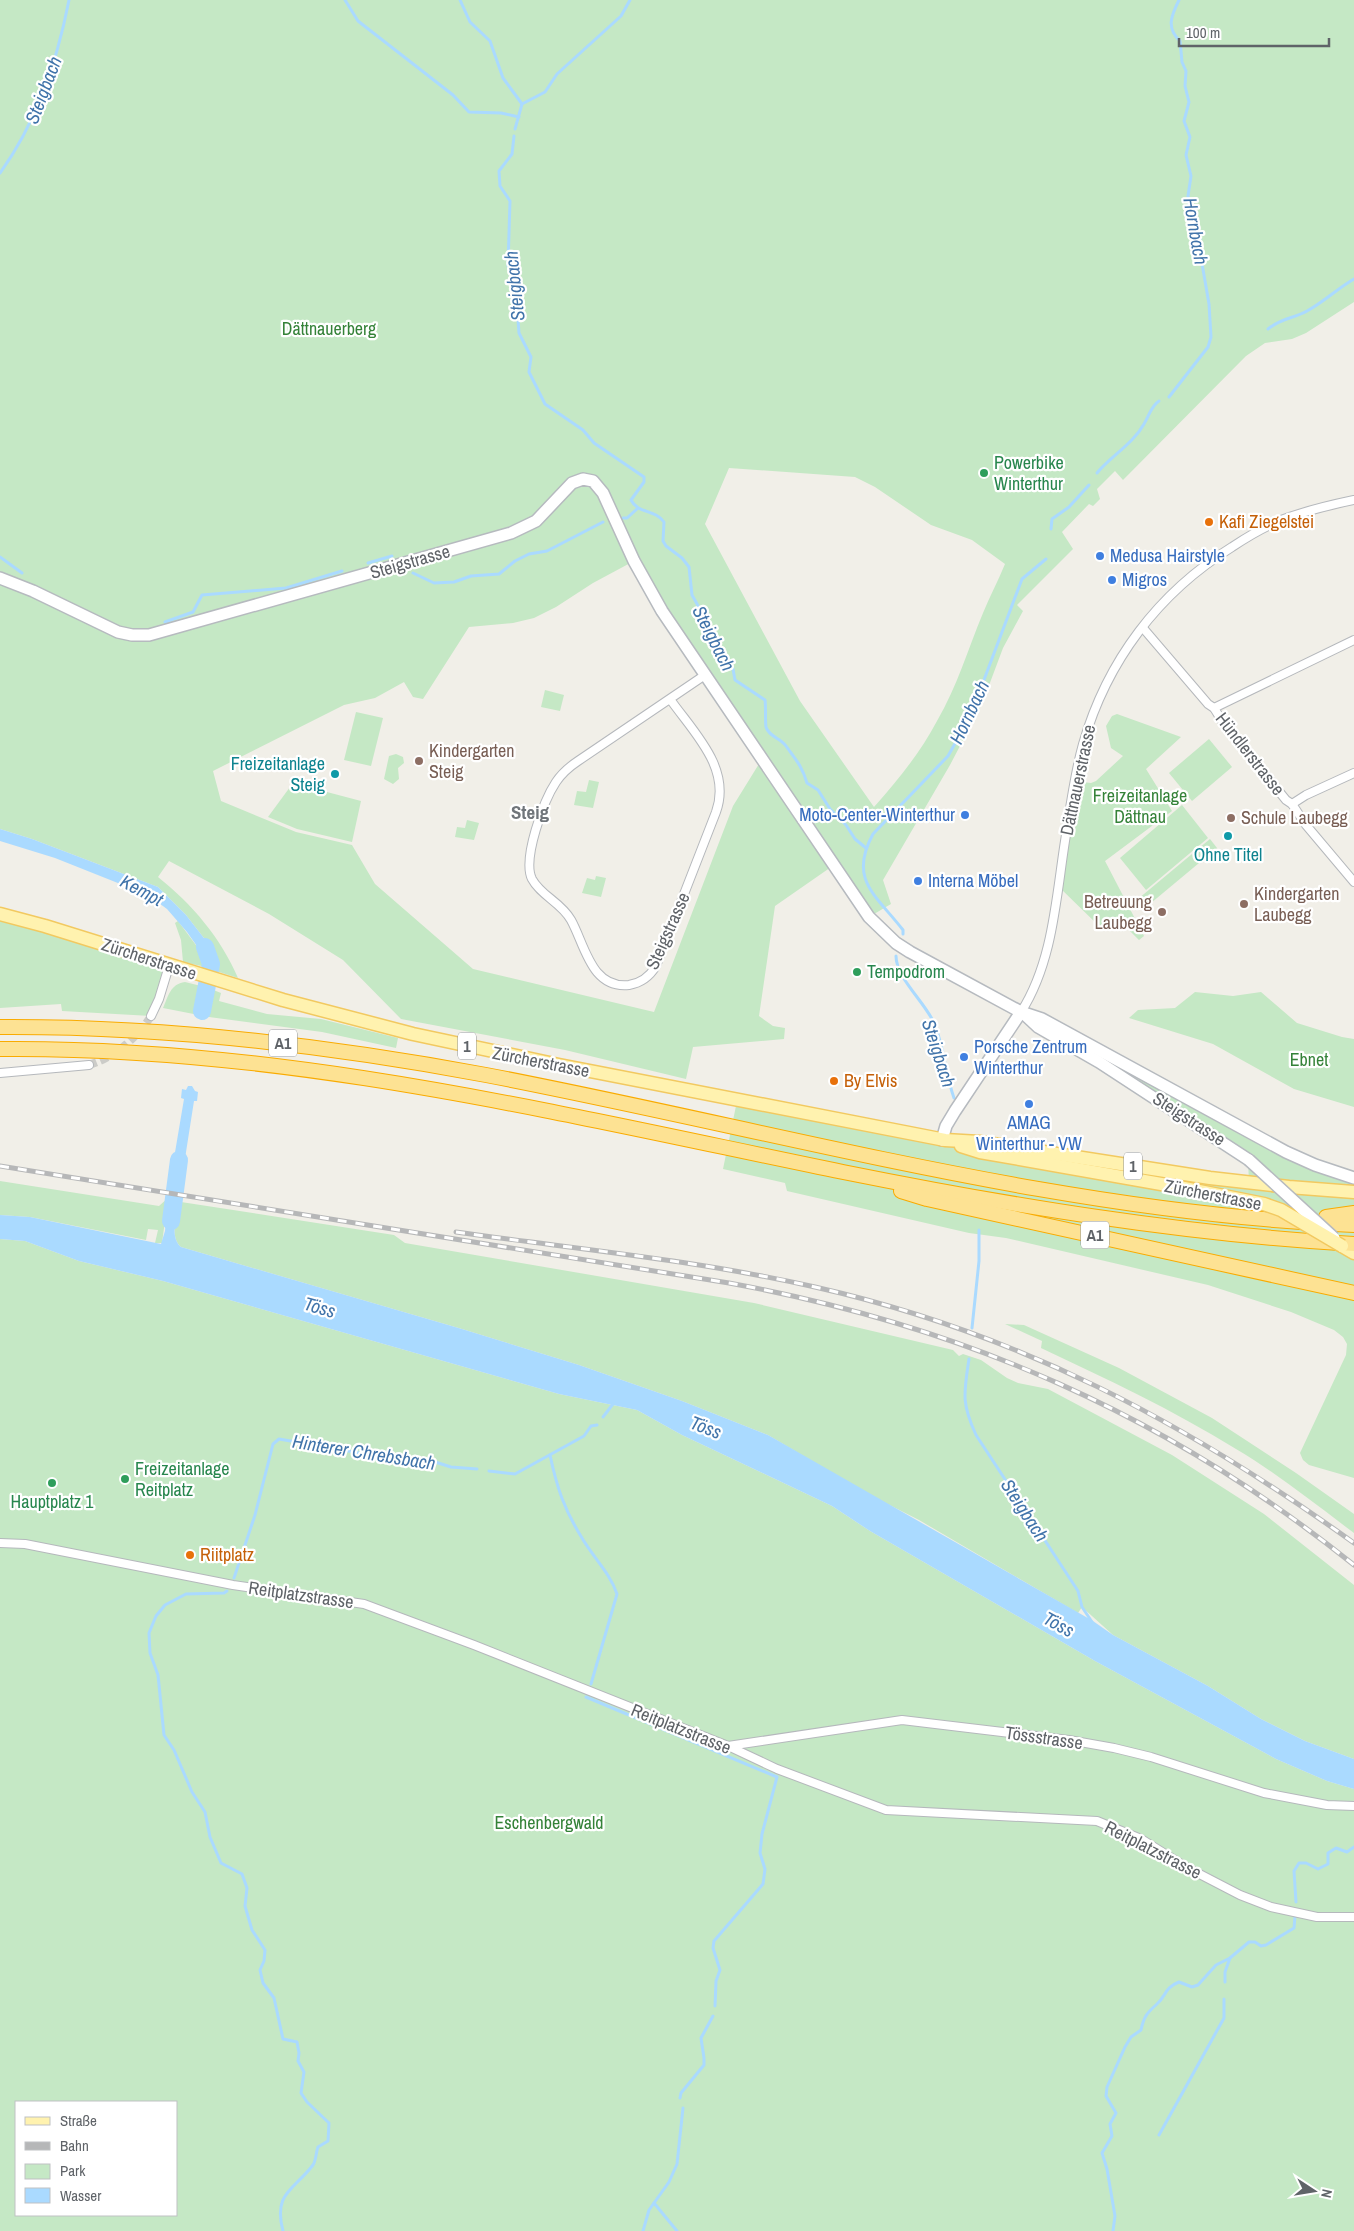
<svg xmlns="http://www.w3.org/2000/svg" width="1354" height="2231" viewBox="0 0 1354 2231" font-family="'Archivo Narrow',sans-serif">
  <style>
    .green { fill: #c5e8c5; fill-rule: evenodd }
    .water { fill: #aadaff }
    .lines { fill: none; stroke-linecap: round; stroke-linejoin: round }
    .stream { stroke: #aadaff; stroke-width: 3 }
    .river { stroke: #aadaff; stroke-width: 18 }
    .street-tunnel { stroke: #ccccc8; stroke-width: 8; stroke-dasharray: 8 4; stroke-linecap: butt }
    .street-casing { stroke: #b5b8bc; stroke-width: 10 }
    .secondary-casing { stroke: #b6babf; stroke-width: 14 }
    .primary-casing { stroke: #f2c960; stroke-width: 15 }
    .highway-casing { stroke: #f9ab00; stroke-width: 16 }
    .street { stroke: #fff; stroke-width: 8 }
    .secondary { stroke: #fff; stroke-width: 11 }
    .primary { stroke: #fff2af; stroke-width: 12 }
    .highway { stroke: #fde293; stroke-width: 14 }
    .rail-casing { stroke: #b6b7b8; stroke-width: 5 }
    .rail { stroke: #fff; stroke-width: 3; stroke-dasharray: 9; stroke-linecap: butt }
    .secondary-bridge-casing { stroke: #b6babf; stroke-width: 14; stroke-linecap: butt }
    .primary-bridge-casing { stroke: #f2c960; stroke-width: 15; stroke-linecap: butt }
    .secondary-bridge { stroke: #fff; stroke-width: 11 }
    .primary-bridge { stroke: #fff2af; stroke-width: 12 }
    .leisure-dot { fill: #2e9e5b; stroke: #fff; stroke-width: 2 }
    .food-dot { fill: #e8710a; stroke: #fff; stroke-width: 2 }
    .shop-dot { fill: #3f7fe0; stroke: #fff; stroke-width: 2 }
    .education-dot { fill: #8d6e63; stroke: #fff; stroke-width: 2 }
    .culture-dot { fill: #0f9aa8; stroke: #fff; stroke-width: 2 }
    .labels { text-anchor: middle; stroke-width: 4.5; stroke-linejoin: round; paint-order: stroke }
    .shield { fill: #fff; stroke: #8f9295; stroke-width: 1 }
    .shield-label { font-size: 16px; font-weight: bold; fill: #5f6368 }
    .park-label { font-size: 18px; fill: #348238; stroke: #fff }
    .leisure-label { font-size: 18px; fill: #27864d; stroke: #fff; text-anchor: start }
    .food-label { font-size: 18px; fill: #c56008; stroke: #fff; text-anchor: start }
    .shop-label { font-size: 18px; fill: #366cbe; stroke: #fff; text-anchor: start }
    .street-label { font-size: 18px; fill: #5f6368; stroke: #fff }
    .education-label { font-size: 18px; fill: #785e54; stroke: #fff; text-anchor: start }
    .culture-label { font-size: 18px; fill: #0d838f; stroke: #fff; text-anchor: end }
    .water-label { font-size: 19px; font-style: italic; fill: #4174aa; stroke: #fff }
    .neighbourhood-label { font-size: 19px; font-weight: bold; fill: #70757a; stroke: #fff }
  </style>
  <rect width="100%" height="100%" fill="#f1efe8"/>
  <g class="green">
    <path d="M0,0H1354V302L1306,333L1292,339L1265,343L1246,356L1123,480L1115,471L1097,489L1100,499L1093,506L1089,504L1062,532L1073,549L1017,605L1023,611L1003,648L982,704L950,765L883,880L891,904L869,917L834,865L775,906L759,1016L773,1026L785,1028L784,1039L693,1047L686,1079L565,1050L401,1019L343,960L269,914L169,861L158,877C192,904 221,938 238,978L216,971L215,955L207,942L186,915L158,887L32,839L0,829ZM729,468L855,477L875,487L931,525L972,540L1005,564C998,581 990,596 983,613C968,649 957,687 937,721C920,753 898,780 874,807L800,701L705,524ZM634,561L762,759L733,806L654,1012L473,969L375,884L352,845L296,832L221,801L213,771L344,705L375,698L404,682L413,697L423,699L469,627L513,623L534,618L556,607L593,583Z"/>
    <polygon points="545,690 564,695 560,711 541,707"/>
    <polygon points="356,712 383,718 371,766 344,760"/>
    <polygon points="1117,714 1181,737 1146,769 1172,811 1105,861 1144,936 1139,940 1128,929 1108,917 1100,927 1058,886 1067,825 1075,828 1083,782 1091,783 1096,781 1123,756 1111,748 1106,726 1112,716"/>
    <polygon points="1209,739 1232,767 1192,801 1169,773"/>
    <polygon points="396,754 403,757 404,763 398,768 399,779 393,784 384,779 389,756"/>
    <polygon points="589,780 599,782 593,808 574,805 577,791 586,792"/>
    <polygon points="293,783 361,801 352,842 297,829 268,817"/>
    <polygon points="1182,805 1208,838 1146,890 1120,858"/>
    <polygon points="467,820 479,823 474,840 455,837 457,827 465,828"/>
    <polygon points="1210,839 1217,848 1145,908 1138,899"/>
    <polygon points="596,876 606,878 601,897 582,893 587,878 595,880"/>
    <polygon points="0,914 169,966 151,1016 62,1011 61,1004 0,1008"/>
    <polygon points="178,921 204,956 206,967 183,962 181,940 175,923"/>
    <path d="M185,982L201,986L199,1007L201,1010H204L211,989L221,993L219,1001L267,1014L321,1019L398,1038L396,1048L322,1032L209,1017L163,1008C168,997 170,984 185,982Z"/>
    <polygon points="1195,992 1233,996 1261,992 1297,1023 1342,1037 1354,1039 1354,1107 1294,1089 1213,1044 1129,1018 1138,1010 1175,1008"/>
    <polygon points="1109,1057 1221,1118 1354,1178 1354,1478 1309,1465 1303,1460 1300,1453 1346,1355 1347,1344 1343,1337 1334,1330 1291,1312 1208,1285 1006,1238 969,1233 787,1191 785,1183 723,1169 737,1101 1249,1183 1248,1160 1111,1069"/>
    <polygon points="0,1181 159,1206 168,1198 162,1243 155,1243 158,1230 148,1229 146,1240 30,1217 0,1215"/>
    <path d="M179,1200L181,1202L394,1235L405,1243L754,1303L953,1350L959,1356L963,1354L981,1360L1007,1378L1018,1383L1048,1389L1172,1455L1264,1514L1354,1585V1759L1305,1741L1261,1719L1208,1686L1113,1635L1082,1607L1078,1613L919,1520L866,1493L768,1435L682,1401L579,1365L462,1329L181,1247C169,1237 177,1213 179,1200Z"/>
    <path d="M0,1239L25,1241L79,1261L163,1281L559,1394L637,1410L682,1435L832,1506L870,1531L1095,1661L1276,1759L1327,1781L1354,1789V2231H0ZM16,2102H176V2215H16Z"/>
    <path d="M1005,1324L1024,1325L1119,1368L1212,1418L1296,1473L1354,1514V1533C1315,1504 1278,1474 1236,1449C1173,1410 1107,1379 1041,1348L1042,1341Z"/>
  </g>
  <g class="water">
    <polygon points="0,829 32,839 158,887 186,915 207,942 215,955 216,971 206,967 204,956 187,932 167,909 148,895 55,858 0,841"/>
    <polygon points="201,986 211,989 206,1009 203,1011 199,1007"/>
    <polygon points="188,1086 192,1086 195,1091 198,1092 197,1101 194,1101 181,1184 170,1182 184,1099 181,1098 182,1089 186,1090"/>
    <path d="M168,1198L179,1200C177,1213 169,1237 181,1247L462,1329L579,1365L682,1401L768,1435L1093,1621L1113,1635L1208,1686L1261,1719L1305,1741L1354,1759V1789L1327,1781L1276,1759L1095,1661L870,1531L832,1506L682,1435L637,1410L559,1394L163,1281L79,1261L25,1241L0,1239V1215L30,1217L161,1244L165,1231Z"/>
  </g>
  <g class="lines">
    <g class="stream">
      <polyline points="345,0 358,21 453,95 469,112 501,113 519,117"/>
      <polyline points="460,0 470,22 490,41 503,78 522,104"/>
      <polyline points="515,129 522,104 545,92 557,74 621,16 630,0"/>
      <path d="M514,136L512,154L499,171L500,186L510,201L508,266L516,293L519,333L531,357L529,372L545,404L583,430L594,443L644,477V482L631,500C638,514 655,509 664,522L663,541L666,546L682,558L689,567L692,595L701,611L709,632L733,669L735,680L765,700C766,707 765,721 766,727C769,737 781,738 786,746C796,760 802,766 807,783L818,790L830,809L846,825L855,839L866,848"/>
      <path d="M0,173C37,122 57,62 69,0"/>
      <path d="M1268,329C1283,317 1293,319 1307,311C1324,302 1338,288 1354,279"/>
      <path d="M1169,397L1208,347L1211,337L1209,304L1200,252V238L1191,220L1188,196L1191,176L1186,155L1190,137L1184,121L1189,102L1185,86L1186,71L1182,62L1180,41C1166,28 1171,16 1179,0"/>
      <path d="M1097,473C1111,456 1133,444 1144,424C1149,416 1151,406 1159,401"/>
      <polyline points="623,518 627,518 637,509"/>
      <polyline points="1051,529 1052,519 1069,507 1089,485"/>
      <polyline points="0,557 22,573"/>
      <polyline points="368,563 392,556"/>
      <polyline points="413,573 434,583 454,582 471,576 499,574 515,561 529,554 547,551 603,522"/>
      <polyline points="165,622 193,612 202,595 286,588 342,571"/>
      <path d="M903,934V930C876,895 848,880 873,834L948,756L970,717L1022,579L1046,559"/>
      <path d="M896,956C896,978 925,1002 934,1023C944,1046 945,1073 954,1098"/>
      <polyline points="972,1328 979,1261 979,1230"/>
      <path d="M969,1359C964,1393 961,1402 976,1435L1078,1591L1082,1607L1092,1622"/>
      <polyline points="603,1417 613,1404"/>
      <path d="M550,1455C557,1488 564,1509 582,1538C593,1557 610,1573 617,1594L591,1684"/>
      <polyline points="489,1471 515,1474 584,1436 591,1426 597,1425"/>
      <polyline points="234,1578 255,1515 273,1444 279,1439 394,1459 432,1461 451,1467 477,1469"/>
      <path d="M227,1591L224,1593L186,1594L165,1605L156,1616L149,1633L150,1653L158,1675L164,1735L174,1750L192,1792L205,1812L210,1837L221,1863L242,1874L247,1888L245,1906L252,1930L265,1950L264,1961L260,1970L263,1983L274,1998L283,2039L297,2042L299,2053L298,2061L304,2072L301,2093L307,2102L329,2123L328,2141L318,2147C316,2152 316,2161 313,2165C293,2191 273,2193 283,2231"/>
      <polyline points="586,1697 777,1777 762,1834 760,1853 765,1869 763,1884 714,1941 713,1948 720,1970 716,1981 715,2006"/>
      <polyline points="1296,1902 1294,1871 1299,1863 1306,1863 1318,1869 1328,1864 1328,1853 1336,1848 1347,1852 1354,1847"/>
      <polyline points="1225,1982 1225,1972 1230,1958"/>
      <polyline points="680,2098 681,2093 704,2065 704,2058 701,2038 713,2016"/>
      <polyline points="1159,2135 1224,2018 1224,1999"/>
      <polyline points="654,2203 677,2231"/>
      <polyline points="643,2231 649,2210 669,2182 677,2164 683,2108"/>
      <path d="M1113,2231L1115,2216L1107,2169L1102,2153L1112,2136L1110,2124L1116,2113L1106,2096L1107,2087L1125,2047L1131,2037L1141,2030C1144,2016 1147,2013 1157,2004C1167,1995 1164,1988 1179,1982L1192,1987L1198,1985L1216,1965L1230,1958L1249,1942H1255L1261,1946L1266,1945L1294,1928L1295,1916"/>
    </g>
    <g class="river">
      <polyline points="202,1011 211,964 205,947"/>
      <polyline points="171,1221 179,1160"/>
    </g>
    <path class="street-tunnel" d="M89,1065C115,1057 137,1038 151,1016"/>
    <g class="street-casing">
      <g id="street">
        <polyline points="1143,628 1208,704 1214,708 1222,721 1286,800 1292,804 1306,825 1354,882"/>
        <path d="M670,699C693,732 732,768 716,812L656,966C650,976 641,983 629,985C591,989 585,945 571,920C561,902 541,896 532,879C522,859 544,800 556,782C562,773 569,767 578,761L705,675"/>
        <polyline points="1214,708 1354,640"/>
        <polyline points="1292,804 1306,795 1354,773"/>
        <path d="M1021,1012C1053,962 1056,898 1065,841C1070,809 1074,776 1083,744C1107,661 1158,593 1232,547C1247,537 1264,527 1281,520C1305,511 1330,505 1354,500"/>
        <polyline points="151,1016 159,999 169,966"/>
        <polyline points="0,1073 89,1065"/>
        <polyline points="0,1543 25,1544 233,1585 364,1604 474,1645 728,1746 777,1769 886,1810 1097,1821 1141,1839 1186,1867 1240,1895 1271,1907 1317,1917 1354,1917"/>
        <polyline points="728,1746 902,1720 1069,1740 1114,1748 1151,1757 1264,1793 1327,1805 1354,1806"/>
      </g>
    </g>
    <g class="secondary-casing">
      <g id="secondary">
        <polyline points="0,578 33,591 118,632 132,635 149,635 511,533 536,521 572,483 583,479 593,481 603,493 634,561 662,611 869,917 896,943 910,952 1021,1012 1042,1019 1286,1152 1315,1165 1354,1178"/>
        <polyline points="1023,1013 1038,1027 1099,1062 1249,1160"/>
        <polyline points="942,1140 946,1126 955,1111 1021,1012"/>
      </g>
    </g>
    <g class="primary-casing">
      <g id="primary">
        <polyline points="0,914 45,926 283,1000 413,1034 559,1065 945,1140 980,1142 1210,1178 1289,1187 1354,1192"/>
        <polyline points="961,1146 980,1152 1184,1188"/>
        <polyline points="1342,1246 1354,1253"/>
      </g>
    </g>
    <g class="highway-casing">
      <g id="highway">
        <path d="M0,1027C163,1026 326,1045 486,1075C774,1130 1059,1213 1354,1225"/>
        <path d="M0,1049C287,1046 564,1115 843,1172C1012,1206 1182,1234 1354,1244"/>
        <polyline points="901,1191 927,1199 1354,1293"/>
        <polyline points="1326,1217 1354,1213"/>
      </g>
    </g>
    <use href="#street" class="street"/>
    <use href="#secondary" class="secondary"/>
    <use href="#primary" class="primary"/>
    <use href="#highway" class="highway"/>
    <g class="rail-casing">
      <g id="rail">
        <path d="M0,1166L729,1283C964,1326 1167,1415 1354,1565"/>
        <path d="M456,1232C576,1249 696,1260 815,1287C1019,1333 1185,1422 1354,1543"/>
      </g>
    </g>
    <use href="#rail" class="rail"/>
    <g class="secondary-bridge-casing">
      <polyline id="secondary-bridge" points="1249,1160 1334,1238"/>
    </g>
    <g class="primary-bridge-casing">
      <polyline id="primary-bridge" points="1184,1188 1264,1204 1281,1210 1342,1246"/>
    </g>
    <use href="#secondary-bridge" class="secondary-bridge"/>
    <use href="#primary-bridge" class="primary-bridge"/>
  </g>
  <g class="leisure-dot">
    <circle cx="984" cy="473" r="5"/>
    <circle cx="857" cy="972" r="5"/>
    <circle cx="125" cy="1479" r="5"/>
    <circle cx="52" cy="1483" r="5"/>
  </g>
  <g class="food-dot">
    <circle cx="1209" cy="522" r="5"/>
    <circle cx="834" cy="1081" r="5"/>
    <circle cx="190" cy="1555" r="5"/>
  </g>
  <g class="shop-dot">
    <circle cx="1100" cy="556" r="5"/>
    <circle cx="1112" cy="580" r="5"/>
    <circle cx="965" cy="815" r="5"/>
    <circle cx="918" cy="881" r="5"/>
    <circle cx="964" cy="1057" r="5"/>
    <circle cx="1029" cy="1104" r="5"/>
  </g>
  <g class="education-dot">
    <circle cx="419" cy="761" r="5"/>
    <circle cx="1231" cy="818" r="5"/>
    <circle cx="1244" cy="904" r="5"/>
    <circle cx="1162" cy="912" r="5"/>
  </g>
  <g class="culture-dot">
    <circle cx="335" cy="774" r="5"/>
    <circle cx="1228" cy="836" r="5"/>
  </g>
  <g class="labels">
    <g class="shield">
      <rect x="269" y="1029.5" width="28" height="27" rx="4"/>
      <rect x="458" y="1032.5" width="18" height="27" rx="4"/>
      <rect x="1124" y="1152.5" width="18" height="27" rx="4"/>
      <rect x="1081" y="1221.5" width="28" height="27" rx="4"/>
    </g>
    <g class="shield-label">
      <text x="283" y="1049">A1</text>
      <text x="467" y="1052">1</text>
      <text x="1133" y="1172">1</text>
      <text x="1095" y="1241">A1</text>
    </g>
    <g class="park-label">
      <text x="329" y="335">Dättnauerberg</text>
      <text x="1140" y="802">Freizeitanlage<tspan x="1140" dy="21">Dättnau</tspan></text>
      <text x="1309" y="1066">Ebnet</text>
      <text x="549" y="1829">Eschenbergwald</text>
    </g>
    <g class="leisure-label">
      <text x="994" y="469">Powerbike<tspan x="994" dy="21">Winterthur</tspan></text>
      <text x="867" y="978">Tempodrom</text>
      <text x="135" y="1475">Freizeitanlage<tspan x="135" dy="21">Reitplatz</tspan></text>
      <text x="52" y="1508" text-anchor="middle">Hauptplatz 1</text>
    </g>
    <g class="food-label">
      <text x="1219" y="528">Kafi Ziegelstei</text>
      <text x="844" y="1087">By Elvis</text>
      <text x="200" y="1561">Riitplatz</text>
    </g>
    <g class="shop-label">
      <text x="1110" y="562">Medusa Hairstyle</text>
      <text x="1122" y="586">Migros</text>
      <text x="955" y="821" text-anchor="end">Moto-Center-Winterthur</text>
      <text x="928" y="887">Interna Möbel</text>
      <text x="974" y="1053">Porsche Zentrum<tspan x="974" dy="21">Winterthur</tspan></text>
      <text x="1029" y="1129" text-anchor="middle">AMAG<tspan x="1029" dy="21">Winterthur - VW</tspan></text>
    </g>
    <g class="street-label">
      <text transform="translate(410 562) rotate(-16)" y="6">Steigstrasse</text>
      <text transform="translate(1250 754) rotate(52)" y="6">Hündlerstrasse</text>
      <text transform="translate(1078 780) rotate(-78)" y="6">Dättnauerstrasse</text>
      <text transform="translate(668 931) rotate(-66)" y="6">Steigstrasse</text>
      <text transform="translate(149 959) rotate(18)" y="6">Zürcherstrasse</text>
      <text transform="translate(541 1062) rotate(11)" y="6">Zürcherstrasse</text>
      <text transform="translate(1189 1119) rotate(33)" y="6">Steigstrasse</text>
      <text transform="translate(1213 1195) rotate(11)" y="6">Zürcherstrasse</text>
      <text transform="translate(301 1595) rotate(8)" y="6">Reitplatzstrasse</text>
      <text transform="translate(681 1729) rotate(22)" y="6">Reitplatzstrasse</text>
      <text transform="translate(1044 1738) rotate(8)" y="6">Tössstrasse</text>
      <text transform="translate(1153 1850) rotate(27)" y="6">Reitplatzstrasse</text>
    </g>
    <g class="education-label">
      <text x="429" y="757">Kindergarten<tspan x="429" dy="21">Steig</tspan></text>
      <text x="1241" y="824">Schule Laubegg</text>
      <text x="1254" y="900">Kindergarten<tspan x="1254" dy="21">Laubegg</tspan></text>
      <text x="1152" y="908" text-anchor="end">Betreuung<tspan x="1152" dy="21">Laubegg</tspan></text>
    </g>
    <g class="culture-label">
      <text x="325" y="770">Freizeitanlage<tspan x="325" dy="21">Steig</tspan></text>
      <text x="1228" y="861" text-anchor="middle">Ohne Titel</text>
    </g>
    <g class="water-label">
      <text transform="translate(43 90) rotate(-69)" y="7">Steigbach</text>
      <text transform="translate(1196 231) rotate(80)" y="7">Hornbach</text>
      <text transform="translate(514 286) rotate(-96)" y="7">Steigbach</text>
      <text transform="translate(714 638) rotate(63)" y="7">Steigbach</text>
      <text transform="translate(969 712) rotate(-65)" y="7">Hornbach</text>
      <text transform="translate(142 890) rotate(28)" y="7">Kempt</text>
      <text transform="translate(939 1053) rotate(72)" y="7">Steigbach</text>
      <text transform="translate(320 1307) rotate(16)" y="7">Töss</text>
      <text transform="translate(706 1427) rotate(21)" y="7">Töss</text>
      <text transform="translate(364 1452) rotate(9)" y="7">Hinterer Chrebsbach</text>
      <text transform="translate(1025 1510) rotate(57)" y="7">Steigbach</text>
      <text transform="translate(1059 1624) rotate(29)" y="7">Töss</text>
    </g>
    <g class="neighbourhood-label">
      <text x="530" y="819">Steig</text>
    </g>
  </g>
  <rect x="15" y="2101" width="162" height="115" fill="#ffffff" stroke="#bfc1c3"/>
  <rect x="25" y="2117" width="25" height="8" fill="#fff2af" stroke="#bfc1c3"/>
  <text x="60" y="2126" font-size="15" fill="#5f6368">Straße</text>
  <rect x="25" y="2142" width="25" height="8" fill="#b6b7b8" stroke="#bfc1c3"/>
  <text x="60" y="2151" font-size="15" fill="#5f6368">Bahn</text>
  <rect x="25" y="2164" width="25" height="15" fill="#c5e8c5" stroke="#bfc1c3"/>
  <text x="60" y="2176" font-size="15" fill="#5f6368">Park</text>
  <rect x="25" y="2188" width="25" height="15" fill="#aadaff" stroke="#bfc1c3"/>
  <text x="60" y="2201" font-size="15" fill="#5f6368">Wasser</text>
  <g transform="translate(1314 2191) rotate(102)" stroke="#ffffff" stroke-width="4" paint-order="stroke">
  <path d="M0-4L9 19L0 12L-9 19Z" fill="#5f6368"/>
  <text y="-8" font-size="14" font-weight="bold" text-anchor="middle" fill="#5f6368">N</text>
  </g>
  <path d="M1179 38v8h150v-8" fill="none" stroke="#5f6368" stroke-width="2.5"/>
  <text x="1186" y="38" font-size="15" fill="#5f6368" stroke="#ffffff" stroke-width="4" paint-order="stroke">100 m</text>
</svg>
